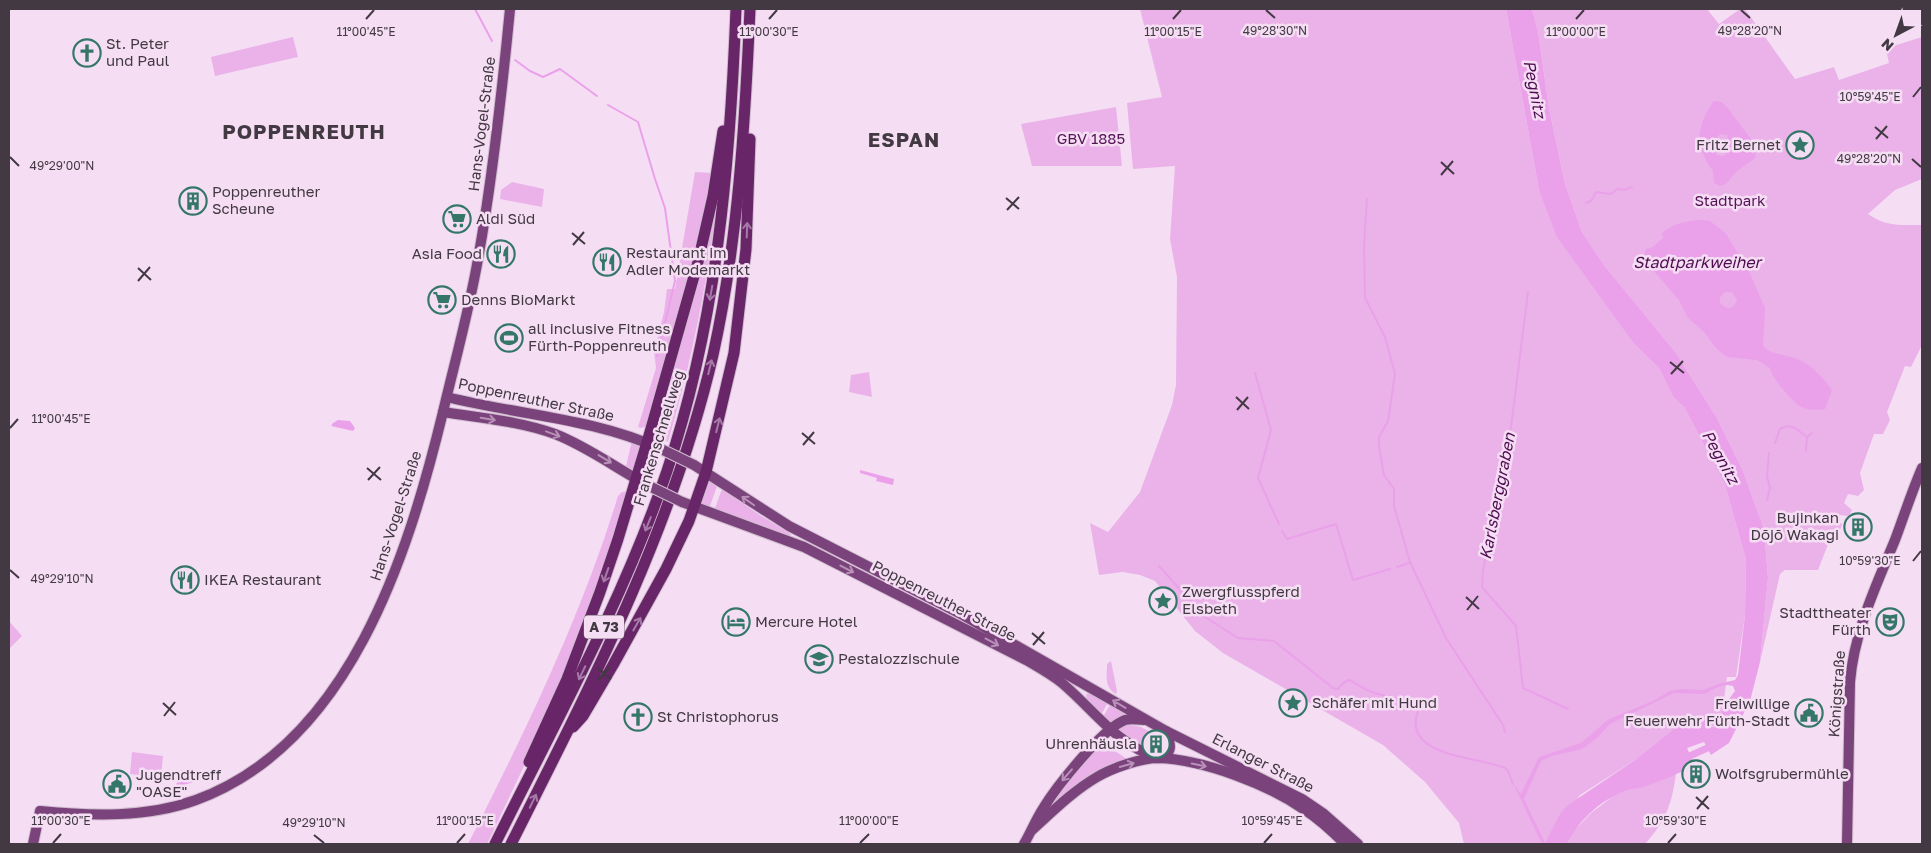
<svg xmlns="http://www.w3.org/2000/svg" width="1931" height="853" viewBox="0 0 1931 853" font-family="'Golos Text',sans-serif">
  <style>
    .green { fill: #eab2e9 }
    .water { fill: #eaa1ea; fill-rule: evenodd }
    .lines { fill: none; stroke-linecap: round; stroke-linejoin: round }
    .stream { stroke: #eaa1ea; stroke-width: 2 }
    .canal { stroke: #eaa1ea; stroke-width: 7 }
    .major-casing { stroke: #d1bdd0; stroke-width: 12 }
    .highway-casing { stroke: #d1bdd0; stroke-width: 13 }
    .major { stroke: #7b437b; stroke-width: 10 }
    .highway { stroke: #682669; stroke-width: 11 }
    .major-bridge-casing { stroke: #d1bdd0; stroke-width: 12; stroke-linecap: butt }
    .major-bridge { stroke: #7b437b; stroke-width: 10 }
    .oneway { stroke: #a779a8 }
    .oneway2 { stroke: #b890b8 }
    .ticks { fill: none; stroke: #423942; stroke-width: 2 }
    .labels { text-anchor: middle; stroke-width: 5; stroke-linejoin: round; paint-order: stroke }
    .shield { fill: #f5def4; stroke: #786a77; stroke-width: 1 }
    .shield-label { font-size: 14px; font-weight: bold; fill: #423942 }
    .poi-label { font-size: 15px; fill: #423942; stroke: #f5def4; text-anchor: start }
    .street-label { font-size: 15px; fill: #423942; stroke: #f5def4 }
    .park-label { font-size: 15px; fill: #551456; stroke: #f5def4 }
    .water-label { font-size: 16px; font-style: italic; fill: #4e0c50; stroke: #f5def4 }
    .district-label { font-size: 20px; font-weight: bold; letter-spacing: 1px; fill: #423942; stroke: #f5def4 }
    .ticks-label { font-size: 12px; text-anchor: middle; fill: #423942; stroke: #f5def4; stroke-width: 5; stroke-linejoin: round; paint-order: stroke }
  </style>
  <rect width="100%" height="100%" fill="#f5def4"/>
  <g class="green">
    <polygon points="1140,9 1506,9 1539,190 1635,345 1659,368 1673,397 1684,407 1725,485 1746,560 1745,615 1736,677 1727,677 1723,707 1716,727 1683,721 1635,760 1580,795 1545,844 1464,844 1459,823 1425,782 1383,745 1223,653 1195,631 1155,581 1140,575 1123,572 1099,575 1090,523 1108,532 1140,492 1172,405 1176,385 1177,277 1170,239 1175,166 1133,169 1127,103 1162,97"/>
    <path d="M1532,9H1707L1719,24L1740,9H1745L1795,79L1834,67L1839,80L1889,63L1886,50L1890,47L1922,37V179L1895,190L1868,214C1887,227 1901,225 1922,225V345L1911,367L1905,366L1887,412L1890,420L1883,434H1874L1860,473L1864,490L1858,496L1848,494L1844,503L1852,510L1849,516L1840,515L1838,521L1842,524L1840,530L1834,529L1818,570H1785L1780,574L1760,662L1768,578L1764,529L1743,471L1717,418L1676,353L1604,265L1582,232L1565,184L1549,108L1538,31Z"/>
    <polygon points="293,37 298,57 215,76 211,57"/>
    <polygon points="1116,107 1122,166 1032,166 1021,124"/>
    <polygon points="695,172 712,173 701,235 647,426 641,428 638,427 656,368 654,352 664,312 667,289 675,289"/>
    <polygon points="512,182 544,189 542,207 500,199 501,190"/>
    <path d="M714,215L715,217C705,295 690,367 668,442L656,437L657,433L654,432Z"/>
    <polygon points="869,372 872,397 849,392 851,375"/>
    <polygon points="632,441 642,444 636,471 626,466"/>
    <polygon points="708,479 717,486 709,509 700,506"/>
    <polygon points="722,489 761,516 791,534 790,536 755,523 714,511"/>
    <path d="M629,491L622,520L546,720L487,844H468C525,732 581,617 618,496L622,492Z"/>
    <polygon points="9,621 22,636 9,649"/>
    <path d="M1111,661L1117,691L1116,694C1104,687 1107,676 1107,664Z"/>
    <polygon points="1091,693 1108,702 1101,715 1087,700 1086,694"/>
    <polygon points="1111,703 1129,714 1111,724 1103,717"/>
    <polygon points="1126,724 1141,727 1163,738 1167,749 1158,754 1139,748 1119,730"/>
    <polygon points="1103,743 1127,759 1084,779 1047,811 1070,777"/>
    <polygon points="132,752 163,756 161,778 130,774"/>
    <path d="M1676,773C1672,804 1666,821 1645,844H1567L1573,832L1591,813L1616,794L1647,785Z"/>
  </g>
  <g class="water">
    <path d="M1506,9H1532L1538,31L1549,108L1565,184L1582,232L1604,265L1676,353L1717,418L1743,471L1764,529L1768,578L1760,662L1750,701L1729,743L1711,755L1704,742L1687,748L1694,763L1696,764C1681,773 1663,780 1646,786C1636,789 1625,790 1616,795C1595,805 1577,824 1567,844H1542L1513,783L1521,794L1539,757L1581,743L1609,719L1653,701L1670,691L1680,689L1703,690L1718,684L1735,680L1738,675L1745,615L1746,560L1725,485L1684,407L1673,397L1659,368L1635,345L1557,237L1539,190ZM1727,685L1733,686L1735,691L1723,707L1716,727H1712L1705,720L1683,721L1635,760L1568,805L1560,814L1545,843L1524,799L1541,761L1552,756L1582,749L1597,738L1610,724L1674,693L1704,694L1718,687Z"/>
    <path d="M1714,101L1721,102L1727,107L1756,146L1755,158L1736,172L1726,184L1720,186L1714,183L1713,171C1695,146 1695,127 1714,101ZM1720,134L1727,135L1730,143V151L1723,156L1717,155C1712,146 1714,142 1720,134Z"/>
    <path d="M1701,220L1710,221L1726,234L1748,269L1765,308L1763,346C1772,356 1788,354 1800,360C1814,367 1823,378 1832,390L1825,409C1817,410 1808,410 1801,407C1792,401 1771,377 1770,368L1757,360L1727,357L1716,348L1704,332L1688,318L1679,300L1651,268L1642,261L1646,249L1653,247L1663,238L1662,233C1674,223 1686,221 1701,220ZM1725,292H1732L1737,300C1734,310 1727,310 1720,303V297Z"/>
    <polygon points="338,420 350,421 355,428 353,431 331,426 333,423"/>
    <polygon points="860,470 894,479 893,485 876,481 877,478 860,473"/>
    <polygon points="181,770 196,781 175,788"/>
  </g>
  <g class="lines">
    <g class="stream">
      <polyline points="475,9 492,41"/>
      <polyline points="515,60 530,71 543,77 560,69 597,96"/>
      <polyline points="608,105 638,122 655,179 665,208 675,281 657,356"/>
      <polyline points="1367,199 1364,246 1365,298 1385,337 1395,374 1388,421 1379,437 1379,446 1384,475 1394,489 1394,506 1410,562 1446,638 1503,725 1505,732"/>
      <polyline points="1586,203 1591,201 1596,192 1611,194 1617,189 1624,190 1632,187"/>
      <polyline points="1528,292 1509,443 1483,570 1482,587 1516,626 1523,688 1568,709"/>
      <polyline points="1255,373 1271,430 1258,478 1279,524"/>
      <polyline points="1775,443 1780,429 1787,426 1795,428 1807,437 1812,433"/>
      <polyline points="1806,451 1807,437"/>
      <polyline points="1767,500 1770,488 1767,476 1769,453"/>
      <polyline points="1282,531 1287,539 1336,524 1353,580 1390,569"/>
      <path d="M1159,566L1205,617L1238,638L1274,641L1333,688L1338,689L1343,683L1349,680C1357,684 1366,690 1374,693C1390,697 1406,699 1418,711C1401,757 1480,757 1505,768L1508,771L1513,784"/>
      <polyline points="1397,567 1409,563"/>
    </g>
    <polyline class="canal" points="1683,759 1714,745"/>
    <g class="major-casing">
      <g id="major">
        <path d="M447,397C518,415 593,418 661,449"/>
        <path d="M443,412C480,418 520,421 555,434C586,446 613,466 642,482"/>
        <polyline points="694,465 789,526 959,613 1166,731 1302,799 1324,814 1358,844"/>
        <path d="M682,502L804,547L1026,660C1038,667 1051,674 1062,683C1095,711 1116,744 1158,758"/>
        <path d="M1158,758C1174,754 1171,744 1166,731"/>
        <path d="M1032,830C1053,811 1073,791 1097,777C1112,768 1141,758 1159,758C1205,760 1267,784 1305,810C1319,819 1333,832 1345,844"/>
        <path d="M33,844L40,811C91,816 147,818 196,800C349,744 408,556 443,412C455,361 469,311 478,259C493,176 502,92 510,9"/>
        <path d="M1024,844C1031,832 1036,819 1044,807C1057,786 1103,728 1125,720C1131,718 1138,720 1144,720"/>
        <path d="M1847,844L1850,682C1854,632 1876,586 1895,540C1904,516 1912,491 1922,468"/>
      </g>
    </g>
    <g class="highway-casing">
      <g id="highway">
        <polyline points="573,727 583,716 613,665 666,569 689,521 706,472 734,353 746,249 750,139"/>
        <polyline points="529,762 567,679 600,592 618,539 650,432 698,262 713,196 723,131"/>
        <path d="M495,844C556,721 623,601 667,471C717,322 730,165 736,9"/>
        <path d="M511,844C590,687 673,528 713,355C738,242 745,124 750,9"/>
      </g>
    </g>
    <use href="#major" class="major"/>
    <use href="#highway" class="highway"/>
    <g class="major-bridge-casing">
      <g id="major-bridge">
        <polyline points="661,449 694,465"/>
        <polyline points="647,485 682,502"/>
      </g>
    </g>
    <use href="#major-bridge" class="major-bridge"/>
  </g>
  <defs><path id="oneway-shaft" d="M-6 0H5M1.5-3L5.5 0L1.5 3" fill="none" stroke-width="1.6" stroke-linecap="round" stroke-linejoin="round" transform="scale(1.25)"/></defs>
  <g class="oneway">
    <use href="#oneway-shaft" transform="translate(747 230) rotate(-88)"/>
    <use href="#oneway-shaft" transform="translate(711 293) rotate(100)"/>
    <use href="#oneway-shaft" transform="translate(710 367) rotate(-76)"/>
    <use href="#oneway-shaft" transform="translate(718 425) rotate(-76)"/>
    <use href="#oneway-shaft" transform="translate(648 524) rotate(112)"/>
    <use href="#oneway-shaft" transform="translate(606 575) rotate(109)"/>
    <use href="#oneway-shaft" transform="translate(637 624) rotate(-60)"/>
    <use href="#oneway-shaft" transform="translate(582 673) rotate(116)"/>
    <use href="#oneway-shaft" transform="translate(533 801) rotate(-64)"/>
  </g>
  <g class="oneway2">
    <use href="#oneway-shaft" transform="translate(488 419) rotate(10)"/>
    <use href="#oneway-shaft" transform="translate(553 434) rotate(20)"/>
    <use href="#oneway-shaft" transform="translate(605 459) rotate(31)"/>
    <use href="#oneway-shaft" transform="translate(748 501) rotate(-145)"/>
    <use href="#oneway-shaft" transform="translate(847 569) rotate(27)"/>
    <use href="#oneway-shaft" transform="translate(992 642) rotate(28)"/>
    <use href="#oneway-shaft" transform="translate(1119 704) rotate(-149)"/>
    <use href="#oneway-shaft" transform="translate(1127 765) rotate(-16)"/>
    <use href="#oneway-shaft" transform="translate(1199 765) rotate(12)"/>
    <use href="#oneway-shaft" transform="translate(1067 775) rotate(131)"/>
  </g>
  <path class="ticks" d="M1266,10L1275,18M1741,10L1750,18M366,19L374,10M769,19L777,10M1173,19L1181,10M1576,19L1584,10M1913,97L1921,87M1875,127L1888,138M1876,139L1887,126M10,157L19,166M1912,159L1921,167M1441,162L1454,174M1441,175L1453,161M1006,198L1019,209M1007,210L1019,197M572,233L585,244M573,245L584,232M138,268L151,280M138,281L150,267M1670,362L1684,373M1671,374L1683,361M1236,397L1249,409M1237,410L1248,397M10,428L18,419M802,433L815,444M803,445L814,432M367,468L381,480M368,480L380,467M1913,561L1921,551M10,570L19,578M1466,597L1479,609M1467,610L1478,596M1032,633L1045,644M1033,645L1044,632M597,668L611,679M598,680L610,667M163,703L176,715M164,716L175,702M1696,797L1709,809M1697,809L1708,796M314,835L324,843M53,843L61,834M457,843L465,834M860,843L869,834M1264,843L1272,834M1668,843L1676,834"/>
  <defs>
    <g id="church-ring" transform="scale(1.4375)"><circle r="9.5" fill="#f5def4" stroke="#347668" stroke-width="1.5"/><path d="M-1.2-6h2.4v3.5h3.3v2.4h-3.3V6h-2.4V-.1h-3.3v-2.4h3.3Z" fill="#347668"/></g>
    <g id="sight-ring" transform="scale(1.4375)"><circle r="9.5" fill="#f5def4" stroke="#347668" stroke-width="1.5"/><path d="M0-6L1.8-2.2L6-1.7L2.9 1.2L3.7 5.4L0 3.3L-3.7 5.4L-2.9 1.2L-6-1.7L-1.8-2.2Z" fill="#347668"/></g>
    <g id="building-ring" transform="scale(1.4375)"><circle r="9.5" fill="#f5def4" stroke="#347668" stroke-width="1.5"/><path d="M-4-6H4V6H1V3H-1V6H-4ZM-2.5-4.3h1.7v1.8h-1.7ZM.8-4.3h1.7v1.8H.8ZM-2.5-1h1.7V.8h-1.7ZM.8-1h1.7V.8H.8Z" fill="#347668"/></g>
    <g id="supermarket-ring" transform="scale(1.4375)"><circle r="9.5" fill="#f5def4" stroke="#347668" stroke-width="1.5"/><path d="M-6-5.5h2.5l.6 2H6L4.5 2H-2.5L-4.4-4H-6ZM-1.5 3.2a1.3 1.3 0 1 0 .1 0ZM3 3.2a1.3 1.3 0 1 0 .1 0Z" fill="#347668"/></g>
    <g id="restaurant-ring" transform="scale(1.4375)"><circle r="9.5" fill="#f5def4" stroke="#347668" stroke-width="1.5"/><path d="M-5-6h1v4h1v-4h1v4h1v-4h1v5L-1.5 .5V6h-2V.5L-5-1ZM5-6V6H3V1.5H1.5Q1.5-4 5-6Z" fill="#347668"/></g>
    <g id="stadium-ring" transform="scale(1.4375)"><circle r="9.5" fill="#f5def4" stroke="#347668" stroke-width="1.5"/><path d="M0-5a6.5 5 0 1 0 0 10a6.5 5 0 1 0 0-10ZM-3.5-1.8h7v3.6h-7Z" fill="#347668"/></g>
    <g id="hotel-ring" transform="scale(1.4375)"><circle r="9.5" fill="#f5def4" stroke="#347668" stroke-width="1.5"/><path d="M-6-4.5h1.5V1H6V5H4.5V3h-9V5H-6ZM-4 0a1.8 1.8 0 1 1 3.6 0ZM.5 0V-2.5h3Q6-2.5 6 0Z" fill="#347668"/></g>
    <g id="theatre-ring" transform="scale(1.4375)"><circle r="9.5" fill="#f5def4" stroke="#347668" stroke-width="1.5"/><path d="M-5-5.5Q0-4 5-5.5V0Q5 5 0 6Q-5 5-5 0ZM-3.3-2.5H-1v1.5H-3.3ZM1-2.5H3.3v1.5H1ZM-2.8 1Q0 5.5 2.8 1Z" fill="#347668"/></g>
    <g id="school-ring" transform="scale(1.4375)"><circle r="9.5" fill="#f5def4" stroke="#347668" stroke-width="1.5"/><path d="M0-5L7-2L0 1L-7-2ZM-4 1L0 2.5L4 1V4Q0 6-4 4Z" fill="#347668"/></g>
    <g id="civic-ring" transform="scale(1.4375)"><circle r="9.5" fill="#f5def4" stroke="#347668" stroke-width="1.5"/><path d="M-.6-6.5H3V-4.5H.6V-3L4-1V1h2V6H-6V1h2V-1L-.6-3ZM-1.2 2.5V6h2.4V2.5Z" fill="#347668"/></g>
  </defs>
  <g fill-rule="evenodd">
    <use href="#church-ring" x="87" y="53"/>
    <use href="#sight-ring" x="1800" y="145"/>
    <use href="#building-ring" x="193" y="201"/>
    <use href="#supermarket-ring" x="457" y="219"/>
    <use href="#restaurant-ring" x="501" y="254"/>
    <use href="#restaurant-ring" x="607" y="262"/>
    <use href="#supermarket-ring" x="442" y="300"/>
    <use href="#stadium-ring" x="509" y="338"/>
    <use href="#building-ring" x="1858" y="527"/>
    <use href="#restaurant-ring" x="185" y="580"/>
    <use href="#sight-ring" x="1163" y="601"/>
    <use href="#hotel-ring" x="736" y="622"/>
    <use href="#theatre-ring" x="1890" y="622"/>
    <use href="#school-ring" x="819" y="659"/>
    <use href="#sight-ring" x="1293" y="703"/>
    <use href="#civic-ring" x="1809" y="713"/>
    <use href="#church-ring" x="638" y="717"/>
    <use href="#building-ring" x="1156" y="744"/>
    <use href="#building-ring" x="1696" y="774"/>
    <use href="#civic-ring" x="117" y="784"/>
  </g>
  <g class="labels">
    <rect class="shield" x="584" y="615.5" width="40" height="23" rx="4"/>
    <g class="shield-label">
      <text x="604" y="632">A 73</text>
    </g>
    <g class="poi-label">
      <text x="106" y="49">St. Peter<tspan x="106" dy="17">und Paul</tspan></text>
      <text x="1781" y="150" text-anchor="end">Fritz Bernet</text>
      <text x="212" y="197">Poppenreuther<tspan x="212" dy="17">Scheune</tspan></text>
      <text x="476" y="224">Aldi Süd</text>
      <text x="626" y="258">Restaurant im<tspan x="626" dy="17">Adler Modemarkt</tspan></text>
      <text x="482" y="259" text-anchor="end">Asia Food</text>
      <text x="461" y="305">Denns BioMarkt</text>
      <text x="528" y="334">all inclusive Fitness<tspan x="528" dy="17">Fürth-Poppenreuth</tspan></text>
      <text x="1839" y="523" text-anchor="end">Bujinkan<tspan x="1839" dy="17">Dōjō Wakagi</tspan></text>
      <text x="204" y="585">IKEA Restaurant</text>
      <text x="1182" y="597">Zwergflusspferd<tspan x="1182" dy="17">Elsbeth</tspan></text>
      <text x="1871" y="618" text-anchor="end">Stadttheater<tspan x="1871" dy="17">Fürth</tspan></text>
      <text x="755" y="627">Mercure Hotel</text>
      <text x="838" y="664">Pestalozzischule</text>
      <text x="1312" y="708">Schäfer mit Hund</text>
      <text x="1790" y="709" text-anchor="end">Freiwillige<tspan x="1790" dy="17">Feuerwehr Fürth-Stadt</tspan></text>
      <text x="657" y="722">St Christophorus</text>
      <text x="1137" y="749" text-anchor="end">Uhrenhäusla</text>
      <text x="1715" y="779">Wolfsgrubermühle</text>
      <text x="136" y="780">Jugendtreff<tspan x="136" dy="17">"OASE"</tspan></text>
    </g>
    <g class="street-label">
      <text transform="translate(482 124) rotate(-83)" y="5">Hans-Vogel-Straße</text>
      <text transform="translate(536 400) rotate(12)" y="5">Poppenreuther Straße</text>
      <text transform="translate(659 438) rotate(-73)" y="5">Frankenschnellweg</text>
      <text transform="translate(396 516) rotate(-72)" y="5">Hans-Vogel-Straße</text>
      <text transform="translate(944 601) rotate(27)" y="5">Poppenreuther Straße</text>
      <text transform="translate(1837 694) rotate(-86)" y="5">Königstraße</text>
      <text transform="translate(1263 763) rotate(27)" y="5">Erlanger Straße</text>
    </g>
    <g class="park-label">
      <text x="1091" y="144">GBV 1885</text>
      <text x="1730" y="206">Stadtpark</text>
    </g>
    <g class="water-label">
      <text transform="translate(1535 89) rotate(79)" y="6">Pegnitz</text>
      <text x="1697" y="268">Stadtparkweiher</text>
      <text transform="translate(1721 457) rotate(61)" y="6">Pegnitz</text>
      <text transform="translate(1497 496) rotate(-79)" y="6">Karlsberggraben</text>
    </g>
    <g class="district-label">
      <text x="304" y="139">POPPENREUTH</text>
      <text x="904" y="147">ESPAN</text>
    </g>
  </g>
  <g class="ticks-label">
    <text x="1275" y="35">49°28'30"N</text>
    <text x="1750" y="35">49°28'20"N</text>
    <text x="366" y="36">11°00'45"E</text>
    <text x="769" y="36">11°00'30"E</text>
    <text x="1173" y="36">11°00'15"E</text>
    <text x="1576" y="36">11°00'00"E</text>
    <text x="1870" y="101">10°59'45"E</text>
    <text x="1869" y="163">49°28'20"N</text>
    <text x="62" y="170">49°29'00"N</text>
    <text x="61" y="423">11°00'45"E</text>
    <text x="1870" y="565">10°59'30"E</text>
    <text x="62" y="583">49°29'10"N</text>
    <text x="61" y="825">11°00'30"E</text>
    <text x="465" y="825">11°00'15"E</text>
    <text x="869" y="825">11°00'00"E</text>
    <text x="1272" y="825">10°59'45"E</text>
    <text x="1676" y="825">10°59'30"E</text>
    <text x="314" y="827">49°29'10"N</text>
  </g>
  <rect width="1931" height="853" fill="none" stroke="#423942" stroke-width="20"/>
  <g transform="translate(1896 35) rotate(221)" stroke="#f5def4" stroke-width="4" paint-order="stroke">
  <path d="M0-4L9 19L0 12L-9 19Z" fill="#423942"/>
  <text y="-8" font-size="14" font-weight="bold" text-anchor="middle" fill="#423942">N</text>
  </g>
</svg>
